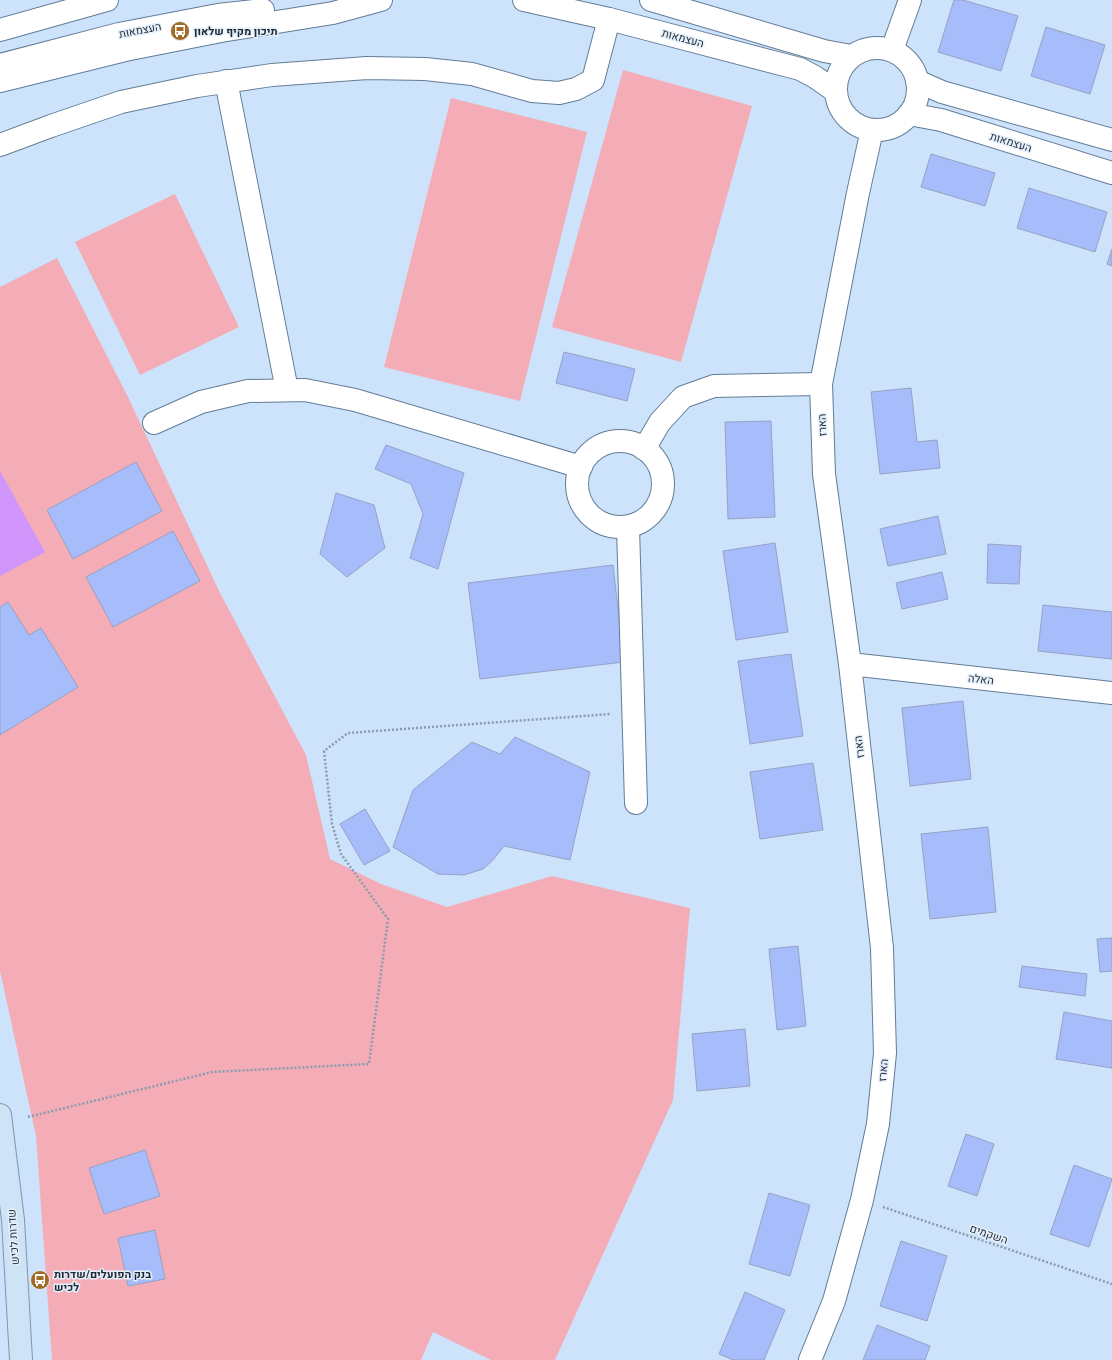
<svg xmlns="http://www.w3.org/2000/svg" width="1112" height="1360" viewBox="0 0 1112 1360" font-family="'Public Sans',Heebo,sans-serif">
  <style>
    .green { fill: #f4adb7 }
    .water { fill: #cf95fa }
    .building { fill: #a7bcfa; stroke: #96a2c4 }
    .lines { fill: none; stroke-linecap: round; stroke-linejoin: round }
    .minor-casing { stroke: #627c97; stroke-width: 24 }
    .major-casing { stroke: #7c96b0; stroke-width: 24 }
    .path { stroke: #899bae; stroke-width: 2.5; stroke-dasharray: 2 2; stroke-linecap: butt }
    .minor { stroke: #fff; stroke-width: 22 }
    .major { stroke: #cfe3f7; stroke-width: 22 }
    .labels { text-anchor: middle; stroke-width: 3; stroke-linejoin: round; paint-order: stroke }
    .street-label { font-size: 11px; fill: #1e2934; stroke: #e4effb }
    .poi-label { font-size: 11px; font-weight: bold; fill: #1e2934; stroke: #e4effb; text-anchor: start }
  </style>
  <rect width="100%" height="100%" fill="#cce3fb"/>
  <g class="green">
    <polygon points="623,70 752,106 681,362 552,327"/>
    <polygon points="451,98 587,132 520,401 384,367"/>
    <polygon points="175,194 239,327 140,375 75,242"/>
    <polygon points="57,258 128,397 220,593 306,755 330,859 381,884 447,907 552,876 690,908 673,1100 555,1360 491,1360 433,1332 421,1360 52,1360 36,1136 0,971 0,287"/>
  </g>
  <polygon class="water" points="0,471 45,552 0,576"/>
  <g class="building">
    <polygon points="954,0 963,0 1018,16 1001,71 938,52"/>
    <polygon points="1046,27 1105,45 1090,94 1031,76"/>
    <polygon points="931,154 995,173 985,206 921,187"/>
    <polygon points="1029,188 1107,212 1095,252 1017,228"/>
    <polygon points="1112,249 1112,266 1107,264"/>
    <polygon points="564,352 635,369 627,401 556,383"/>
    <polygon points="911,388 917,442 937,440 940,468 880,474 871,392"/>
    <polygon points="771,421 775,517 728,519 725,422"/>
    <polygon points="386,445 464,473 438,569 410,558 423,514 411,484 375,469"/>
    <polygon points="136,462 162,511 73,559 47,510"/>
    <polygon points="336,493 374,505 385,548 347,577 320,554"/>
    <polygon points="938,516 946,554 888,566 880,529"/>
    <polygon points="173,531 200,581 113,627 86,577"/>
    <polygon points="775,543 788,632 736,640 723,551"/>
    <polygon points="988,544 1021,546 1019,584 987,583"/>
    <polygon points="613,565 624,662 480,679 468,583"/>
    <polygon points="942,572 948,599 902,609 896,583"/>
    <polygon points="8,602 29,635 41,628 78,687 0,735 0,607"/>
    <polygon points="1043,605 1112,612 1112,659 1038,651"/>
    <polygon points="791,654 803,736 750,744 738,661"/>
    <polygon points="963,701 971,779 910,786 902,708"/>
    <polygon points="515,737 590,772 570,860 504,846 493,860 483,869 464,875 438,874 393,847 413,790 472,742 500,754"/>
    <polygon points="813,763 823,830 760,839 750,772"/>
    <polygon points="365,809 390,851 364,865 340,824"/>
    <polygon points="988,827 996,912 930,919 921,834"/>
    <polygon points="1112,938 1112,971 1100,972 1097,939"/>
    <polygon points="798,946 806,1026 777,1030 769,949"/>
    <polygon points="1022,966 1087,974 1085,996 1019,987"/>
    <polygon points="1064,1012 1112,1021 1112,1068 1056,1059"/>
    <polygon points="745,1029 750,1086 697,1091 692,1034"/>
    <polygon points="966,1134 994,1144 977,1196 948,1186"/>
    <polygon points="145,1150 160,1196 104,1214 89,1168"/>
    <polygon points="1074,1165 1112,1179 1089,1247 1050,1234"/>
    <polygon points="769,1193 810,1205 790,1276 749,1264"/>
    <polygon points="155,1230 165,1279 128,1286 118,1238"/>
    <polygon points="901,1241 947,1256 927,1321 880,1306"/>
    <polygon points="745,1292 785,1310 764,1360 733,1360 719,1354"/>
    <polygon points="877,1325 930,1346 925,1360 863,1360"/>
  </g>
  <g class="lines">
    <g class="minor-casing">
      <g id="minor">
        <polyline points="524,0 609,19 800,69 815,77 835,91"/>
        <polyline points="651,0 824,51 851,56"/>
        <polyline points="0,30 107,0"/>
        <circle cx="877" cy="89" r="41"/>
        <polyline points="892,50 910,0"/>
        <polyline points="0,65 119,34 218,15 263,10"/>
        <polyline points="0,81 125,50 221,31 333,13 381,0"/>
        <polyline points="226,81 287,390"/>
        <polyline points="917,81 942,92 1112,140"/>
        <polyline points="909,114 941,120 1112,173"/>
        <polyline points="0,145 51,126 121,102 197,86 272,75 367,68 425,69 472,74 532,91 559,93 576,89 593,80 609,19"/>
        <polyline points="154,423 201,402 248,391 305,390 355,400 581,467"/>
        <circle cx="620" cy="484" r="43"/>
        <polyline points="644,449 660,422 683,397 714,386 821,384"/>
        <polyline points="628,527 636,803"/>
        <polyline points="850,664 1112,693"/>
        <polyline points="810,1360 834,1301 862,1200 878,1124 885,1053 882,948 850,664 824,474 821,384 858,193 872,130"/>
      </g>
    </g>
    <g class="major-casing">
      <polyline id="major" points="0,1115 13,1220 21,1360"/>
    </g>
    <g class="path">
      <polyline points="28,1117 212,1072 369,1064 388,919 341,854 332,824 324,751 348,733 611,714"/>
      <polyline points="883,1207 1112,1284"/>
    </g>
    <use href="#minor" class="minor"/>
    <use href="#major" class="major"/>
  </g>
  <defs>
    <g id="bus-disc" transform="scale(1)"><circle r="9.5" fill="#a06b24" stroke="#e4effb"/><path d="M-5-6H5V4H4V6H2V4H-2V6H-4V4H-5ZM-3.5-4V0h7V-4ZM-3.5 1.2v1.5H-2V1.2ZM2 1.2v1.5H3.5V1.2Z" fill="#fff"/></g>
  </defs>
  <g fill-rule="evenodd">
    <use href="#bus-disc" x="180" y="31"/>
    <use href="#bus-disc" x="40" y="1280"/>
  </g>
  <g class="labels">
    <g class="street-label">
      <text transform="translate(140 30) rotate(-11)" y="4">העצמאות</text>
      <text transform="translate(683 38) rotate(15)" y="4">העצמאות</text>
      <text transform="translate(1011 142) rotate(17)" y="4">העצמאות</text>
      <text transform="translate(822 425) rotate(-92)" y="4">הארז</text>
      <text transform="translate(981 679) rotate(6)" y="4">האלה</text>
      <text transform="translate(859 747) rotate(-97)" y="4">הארז</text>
      <text transform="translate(883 1070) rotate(-85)" y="4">הארז</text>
      <text transform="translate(989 1234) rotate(19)" y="4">השקמים</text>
      <text transform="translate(13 1237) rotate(-94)" y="4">שדרות לכיש</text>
    </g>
    <g class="poi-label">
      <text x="194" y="35">תיכון מקיף שלאון</text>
      <text x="54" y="1278">בנק הפועלים/שדרות<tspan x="54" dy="13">לכיש</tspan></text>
    </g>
  </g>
</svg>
